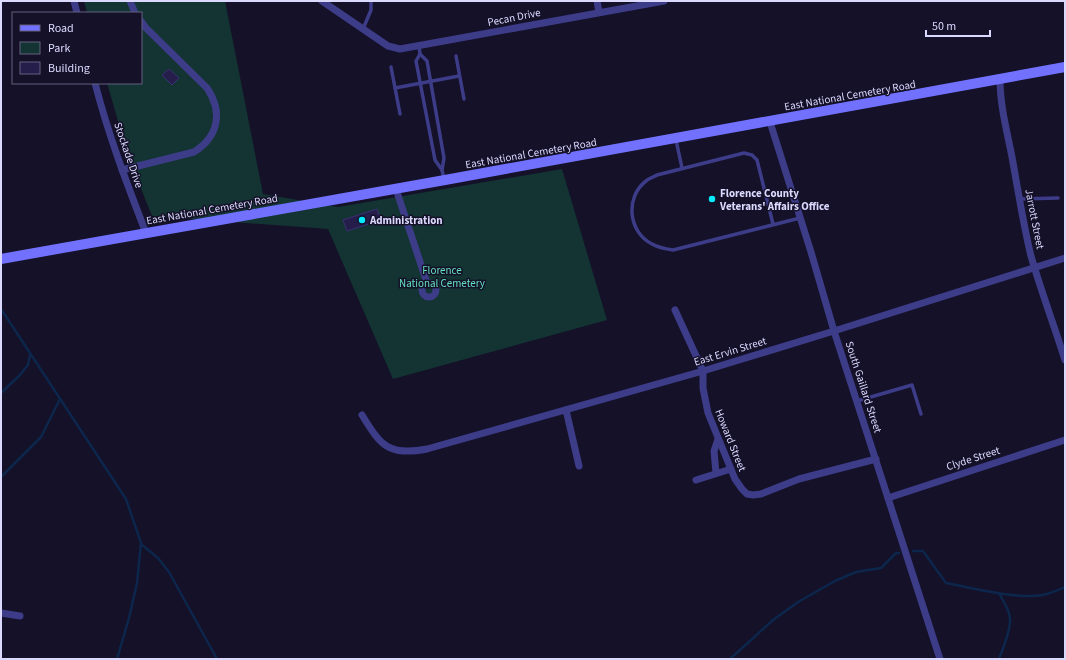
<svg xmlns="http://www.w3.org/2000/svg" width="1066" height="660" viewBox="0 0 1066 660" font-family="'Source Sans 3',sans-serif">
  <style>
    .green { fill: #133432 }
    .lines { fill: none; stroke-linecap: round; stroke-linejoin: round }
    .stream { stroke: #0d264c; stroke-width: 2.5 }
    .building { fill: #251d4a; stroke: #3b2f76 }
    .lane { stroke: #3d3c88; stroke-width: 3.5 }
    .street { stroke: #3d3c88; stroke-width: 7 }
    .secondary { stroke: #7171fe; stroke-width: 10 }
    .poi-dot { fill: #06ecfe; stroke: #141129; stroke-width: 1.5 }
    .labels { text-anchor: middle; stroke-width: 3; stroke-linejoin: round; paint-order: stroke }
    .street-label { font-size: 11px; fill: #dcd9ff; stroke: #141129 }
    .poi-label { font-size: 11px; font-weight: bold; fill: #dcd9ff; stroke: #141129; text-anchor: start }
    .park-label { font-size: 11px; fill: #64e0be; stroke: #141129 }
  </style>
  <rect width="100%" height="100%" fill="#141129"/>
  <polygon class="green" points="84,1 225,1 263,194 338,207 562,169 607,320 393,379 328,229 152,216 129,159 107,83 141,83 141,13 87,13"/>
  <g class="lines">
    <g class="stream">
      <polyline points="1,309 126,499 141,543 137,583 129,618 117,659"/>
      <polyline points="1,393 19,376 28,365 30,355"/>
      <polyline points="1,477 41,437 60,399"/>
      <polyline points="141,544 158,558 169,572 217,659"/>
      <path d="M913,551H923L946,583C973,588 1021,601 1047,594C1053,592 1059,590 1065,587"/>
      <path d="M999,593C1003,601 1010,610 1010,619C1011,630 1003,648 999,659"/>
      <polyline points="730,659 773,620 798,602 835,581 856,572 881,568 896,553 899,553"/>
    </g>
  </g>
  <g class="building">
    <polygon points="169,69 179,78 172,85 162,75"/>
    <polygon points="377,209 381,220 347,231 343,220"/>
  </g>
  <g class="lines">
    <g class="lane">
      <polyline points="363,29 371,10 371,1"/>
      <polyline points="419,46 420,54 427,61 444,158 442,170"/>
      <polyline points="420,54 416,61 435,160 442,170 444,179"/>
      <polyline points="456,56 464,99"/>
      <polyline points="391,67 400,114"/>
      <polyline points="395,88 459,76"/>
      <polyline points="676,140 682,168"/>
      <polyline points="1020,199 1058,198"/>
      <path d="M773,224L757,160L752,155L744,153L657,175C654,177 649,178 646,181C625,197 628,232 652,244C659,248 666,249 673,250L800,218"/>
      <polyline points="857,401 912,385 921,414"/>
    </g>
    <g class="street">
      <polyline points="74,1 77,13"/>
      <polyline points="130,1 135,13"/>
      <polyline points="322,1 388,46 400,49 664,1"/>
      <polyline points="597,1 599,12"/>
      <path d="M1000,79C1000,106 1007,131 1012,157C1018,190 1023,223 1031,256C1041,291 1054,325 1065,360"/>
      <path d="M95,83C108,134 127,184 146,233"/>
      <polyline points="770,122 811,252 834,331 940,659"/>
      <path d="M122,170L194,152C219,136 223,112 207,88L146,28L141,21"/>
      <polyline points="396,189 427,283"/>
      <circle cx="429" cy="290" r="7"/>
      <polyline points="675,310 703,371 703,388 708,413 735,479 742,489 747,494 753,495 761,494 799,479 876,459"/>
      <polyline points="566,410 579,466"/>
      <path d="M362,415C381,446 388,456 427,449L703,371L834,331L1065,258"/>
      <polyline points="716,473 714,451 718,439"/>
      <polyline points="696,480 731,469"/>
      <polyline points="888,498 1065,440"/>
      <polyline points="1,613 20,616"/>
    </g>
    <polyline class="secondary" points="1,259 445,180 1065,67"/>
  </g>
  <g class="poi-dot">
    <circle cx="712" cy="199" r="4"/>
    <circle cx="362" cy="220" r="4"/>
  </g>
  <g class="labels">
    <g class="street-label">
      <text transform="translate(514 17) rotate(-11)" y="4">Pecan Drive</text>
      <text transform="translate(850 95) rotate(-10)" y="4">East National Cemetery Road</text>
      <text transform="translate(531 153) rotate(-10)" y="4">East National Cemetery Road</text>
      <text transform="translate(129 155) rotate(71)" y="4">Stockade Drive</text>
      <text transform="translate(212 209) rotate(-10)" y="4">East National Cemetery Road</text>
      <text transform="translate(1035 219) rotate(79)" y="4">Jarrott Street</text>
      <text transform="translate(730 351) rotate(-17)" y="4">East Ervin Street</text>
      <text transform="translate(864 387) rotate(72)" y="4">South Gaillard Street</text>
      <text transform="translate(731 440) rotate(68)" y="4">Howard Street</text>
      <text transform="translate(973 458) rotate(-18)" y="4">Clyde Street</text>
    </g>
    <g class="poi-label">
      <text x="720" y="197">Florence County<tspan x="720" dy="13">Veterans' Affairs Office</tspan></text>
      <text x="370" y="224">Administration</text>
    </g>
    <g class="park-label">
      <text x="442" y="274">Florence<tspan x="442" dy="13">National Cemetery</tspan></text>
    </g>
  </g>
  <rect width="1066" height="660" fill="none" stroke="#dcd9ff" stroke-width="4"/>
  <rect x="12" y="12" width="130" height="72" fill="#141129" stroke="#64617f"/>
  <rect x="20" y="25" width="20" height="6" fill="#7171fe" stroke="#64617f"/>
  <text x="48" y="32" font-size="12" fill="#dcd9ff">Road</text>
  <rect x="20" y="42" width="20" height="12" fill="#133432" stroke="#64617f"/>
  <text x="48" y="52" font-size="12" fill="#dcd9ff">Park</text>
  <rect x="20" y="62" width="20" height="12" fill="#251d4a" stroke="#64617f"/>
  <text x="48" y="72" font-size="12" fill="#dcd9ff">Building</text>
  <path d="M926 30v6h64v-6" fill="none" stroke="#dcd9ff" stroke-width="2"/>
  <text x="932" y="30" font-size="12" fill="#dcd9ff" stroke="#141129" stroke-width="3" paint-order="stroke">50 m</text>
</svg>
